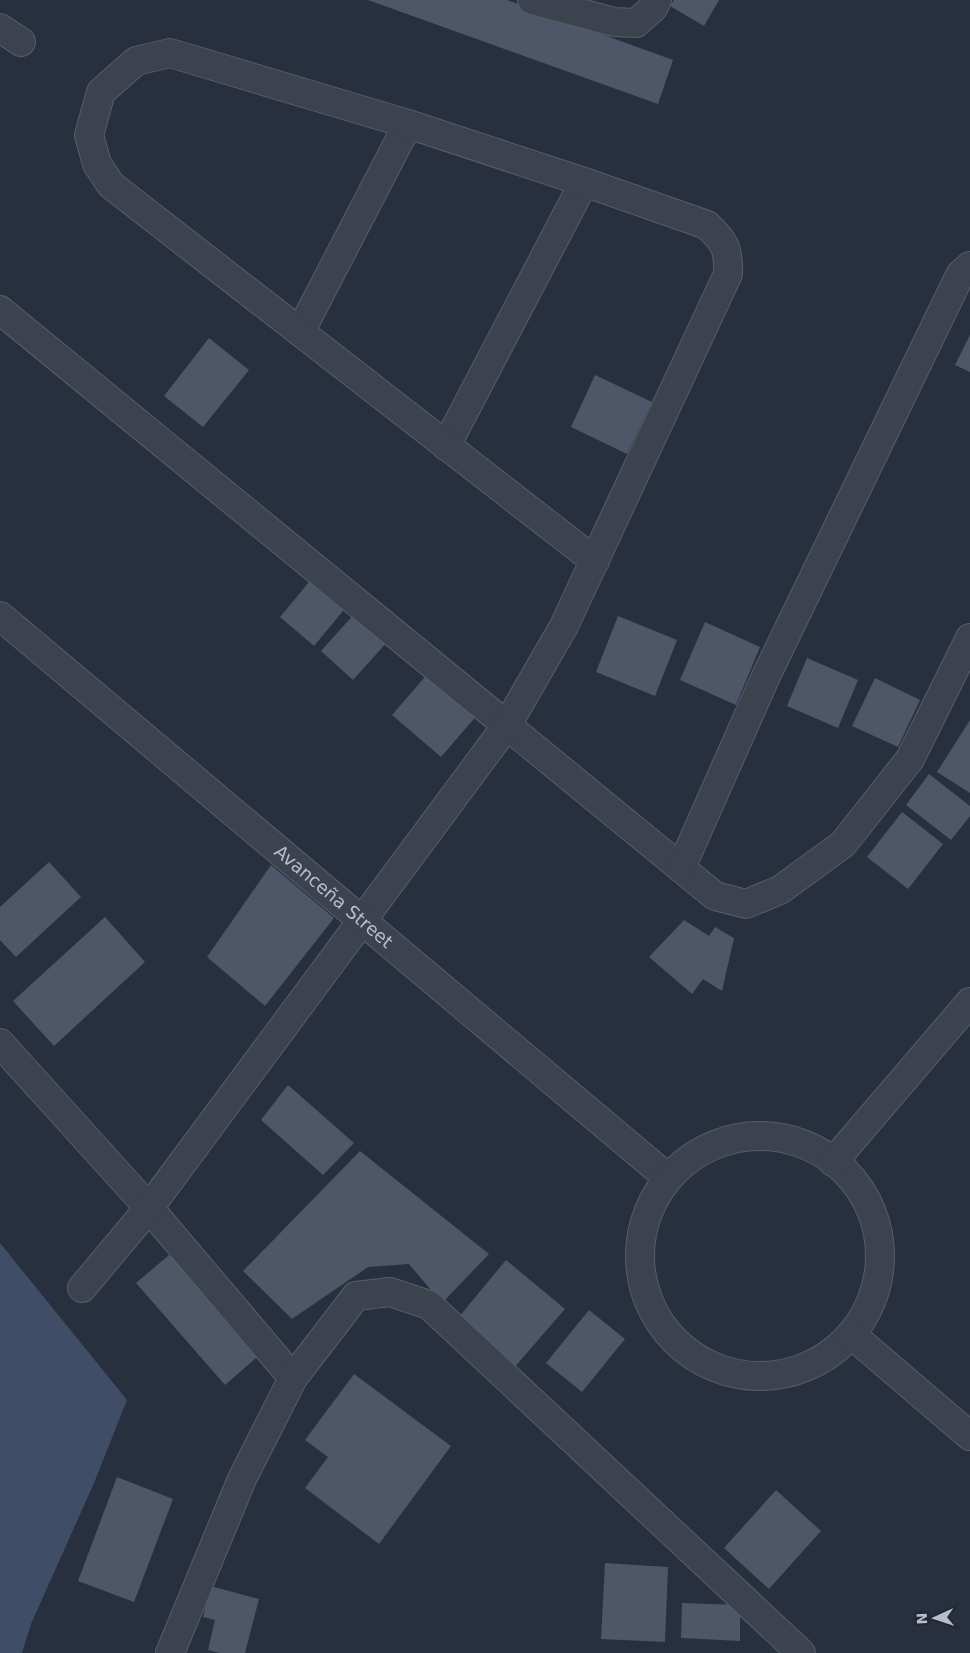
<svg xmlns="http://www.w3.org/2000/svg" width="970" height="1653" viewBox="0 0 970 1653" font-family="'DejaVu Sans',sans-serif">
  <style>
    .water { fill: #3f4d66 }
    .building { fill: #4e5767 }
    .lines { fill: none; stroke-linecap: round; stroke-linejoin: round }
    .minor-casing { stroke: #575e69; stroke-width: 30 }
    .tertiary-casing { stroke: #575e69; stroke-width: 30 }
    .minor { stroke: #3c434f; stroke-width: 28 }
    .tertiary { stroke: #3c434f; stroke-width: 28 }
    .labels { text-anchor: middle; stroke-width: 4.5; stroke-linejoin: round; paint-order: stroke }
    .street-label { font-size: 18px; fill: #b8bec9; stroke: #212834 }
  </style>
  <rect width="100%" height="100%" fill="#28303f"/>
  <polygon class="water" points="0,1243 127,1400 94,1483 31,1624 22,1653 0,1653"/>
  <g class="building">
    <polygon points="368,0 507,0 673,60 658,104"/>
    <polygon points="674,0 719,0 704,26 670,6"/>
    <polygon points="970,335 970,372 955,365"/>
    <polygon points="209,338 249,370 203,427 164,396"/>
    <polygon points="595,375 652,402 627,454 571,427"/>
    <polygon points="314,576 348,605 314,646 280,617"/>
    <polygon points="357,611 389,640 353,680 321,651"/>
    <polygon points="618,616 677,640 655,696 596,672"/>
    <polygon points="705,622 760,647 736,705 680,680"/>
    <polygon points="807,658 858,680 838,728 787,706"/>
    <polygon points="430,671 479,713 441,757 392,715"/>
    <polygon points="875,678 920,700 898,747 852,726"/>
    <polygon points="970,720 970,793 937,772"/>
    <polygon points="929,774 970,806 970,816 951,840 906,805"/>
    <polygon points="902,812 943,844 908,889 867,857"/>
    <polygon points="49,862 81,897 16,957 0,940 0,907"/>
    <polygon points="271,865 334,918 265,1006 207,957"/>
    <polygon points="105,917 145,962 54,1046 13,1001"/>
    <polygon points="684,920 709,936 715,927 734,938 722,991 703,979 692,994 649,957"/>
    <polygon points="288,1085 354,1143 323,1175 261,1120"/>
    <polygon points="360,1151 489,1254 442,1303 409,1264 368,1267 292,1319 243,1271"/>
    <polygon points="175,1250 263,1352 225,1385 136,1283"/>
    <polygon points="506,1260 565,1309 513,1369 458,1318"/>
    <polygon points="589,1310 625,1339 582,1392 546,1363"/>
    <polygon points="354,1374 451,1446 379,1544 305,1488 328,1457 305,1440"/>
    <polygon points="117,1477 173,1499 134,1602 78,1581"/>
    <polygon points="776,1490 821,1531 769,1589 724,1548"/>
    <polygon points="605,1563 668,1567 665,1642 601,1639"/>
    <polygon points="210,1586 259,1599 245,1653 220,1653 208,1650 215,1620 203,1617"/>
    <polygon points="682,1603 740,1605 740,1641 681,1638"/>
  </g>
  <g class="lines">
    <g class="minor-casing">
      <g id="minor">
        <polyline points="532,0 614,22 636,23 653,8 657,0"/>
        <polyline points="0,28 21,42"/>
        <polyline points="0,310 715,896 746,904 780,890 843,844 910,759 970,638"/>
        <polyline points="300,332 408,124"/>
        <polyline points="446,446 584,182"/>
        <polyline points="681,868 766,676 960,275 970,266"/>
        <polyline points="0,1043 149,1208 293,1378"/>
        <path d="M82,1288L149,1208L507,725L564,626L728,274C729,249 725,242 707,225L584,182L408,124L170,53L136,61L101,92L89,135L97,164L111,185L595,561"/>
        <polyline points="170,1653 242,1479 293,1378 356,1296 390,1292 429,1305 801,1653"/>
      </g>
    </g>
    <g class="tertiary-casing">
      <g id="tertiary">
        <path id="s1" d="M0,616L668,1178"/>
        <circle cx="760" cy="1256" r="120"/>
        <polyline points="833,1162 970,1002"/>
        <polyline points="852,1335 970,1436"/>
      </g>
    </g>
    <use href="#minor" class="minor"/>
    <use href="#tertiary" class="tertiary"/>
  </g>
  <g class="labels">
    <g class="street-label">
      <text dy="6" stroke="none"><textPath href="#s1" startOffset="436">Avanceña Street</textPath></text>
    </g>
  </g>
  <g transform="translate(935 1618) rotate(267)" stroke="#212834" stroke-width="4" paint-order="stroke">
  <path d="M0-4L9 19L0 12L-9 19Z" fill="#b8bec9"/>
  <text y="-8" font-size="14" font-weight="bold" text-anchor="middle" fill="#b8bec9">N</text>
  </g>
</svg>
